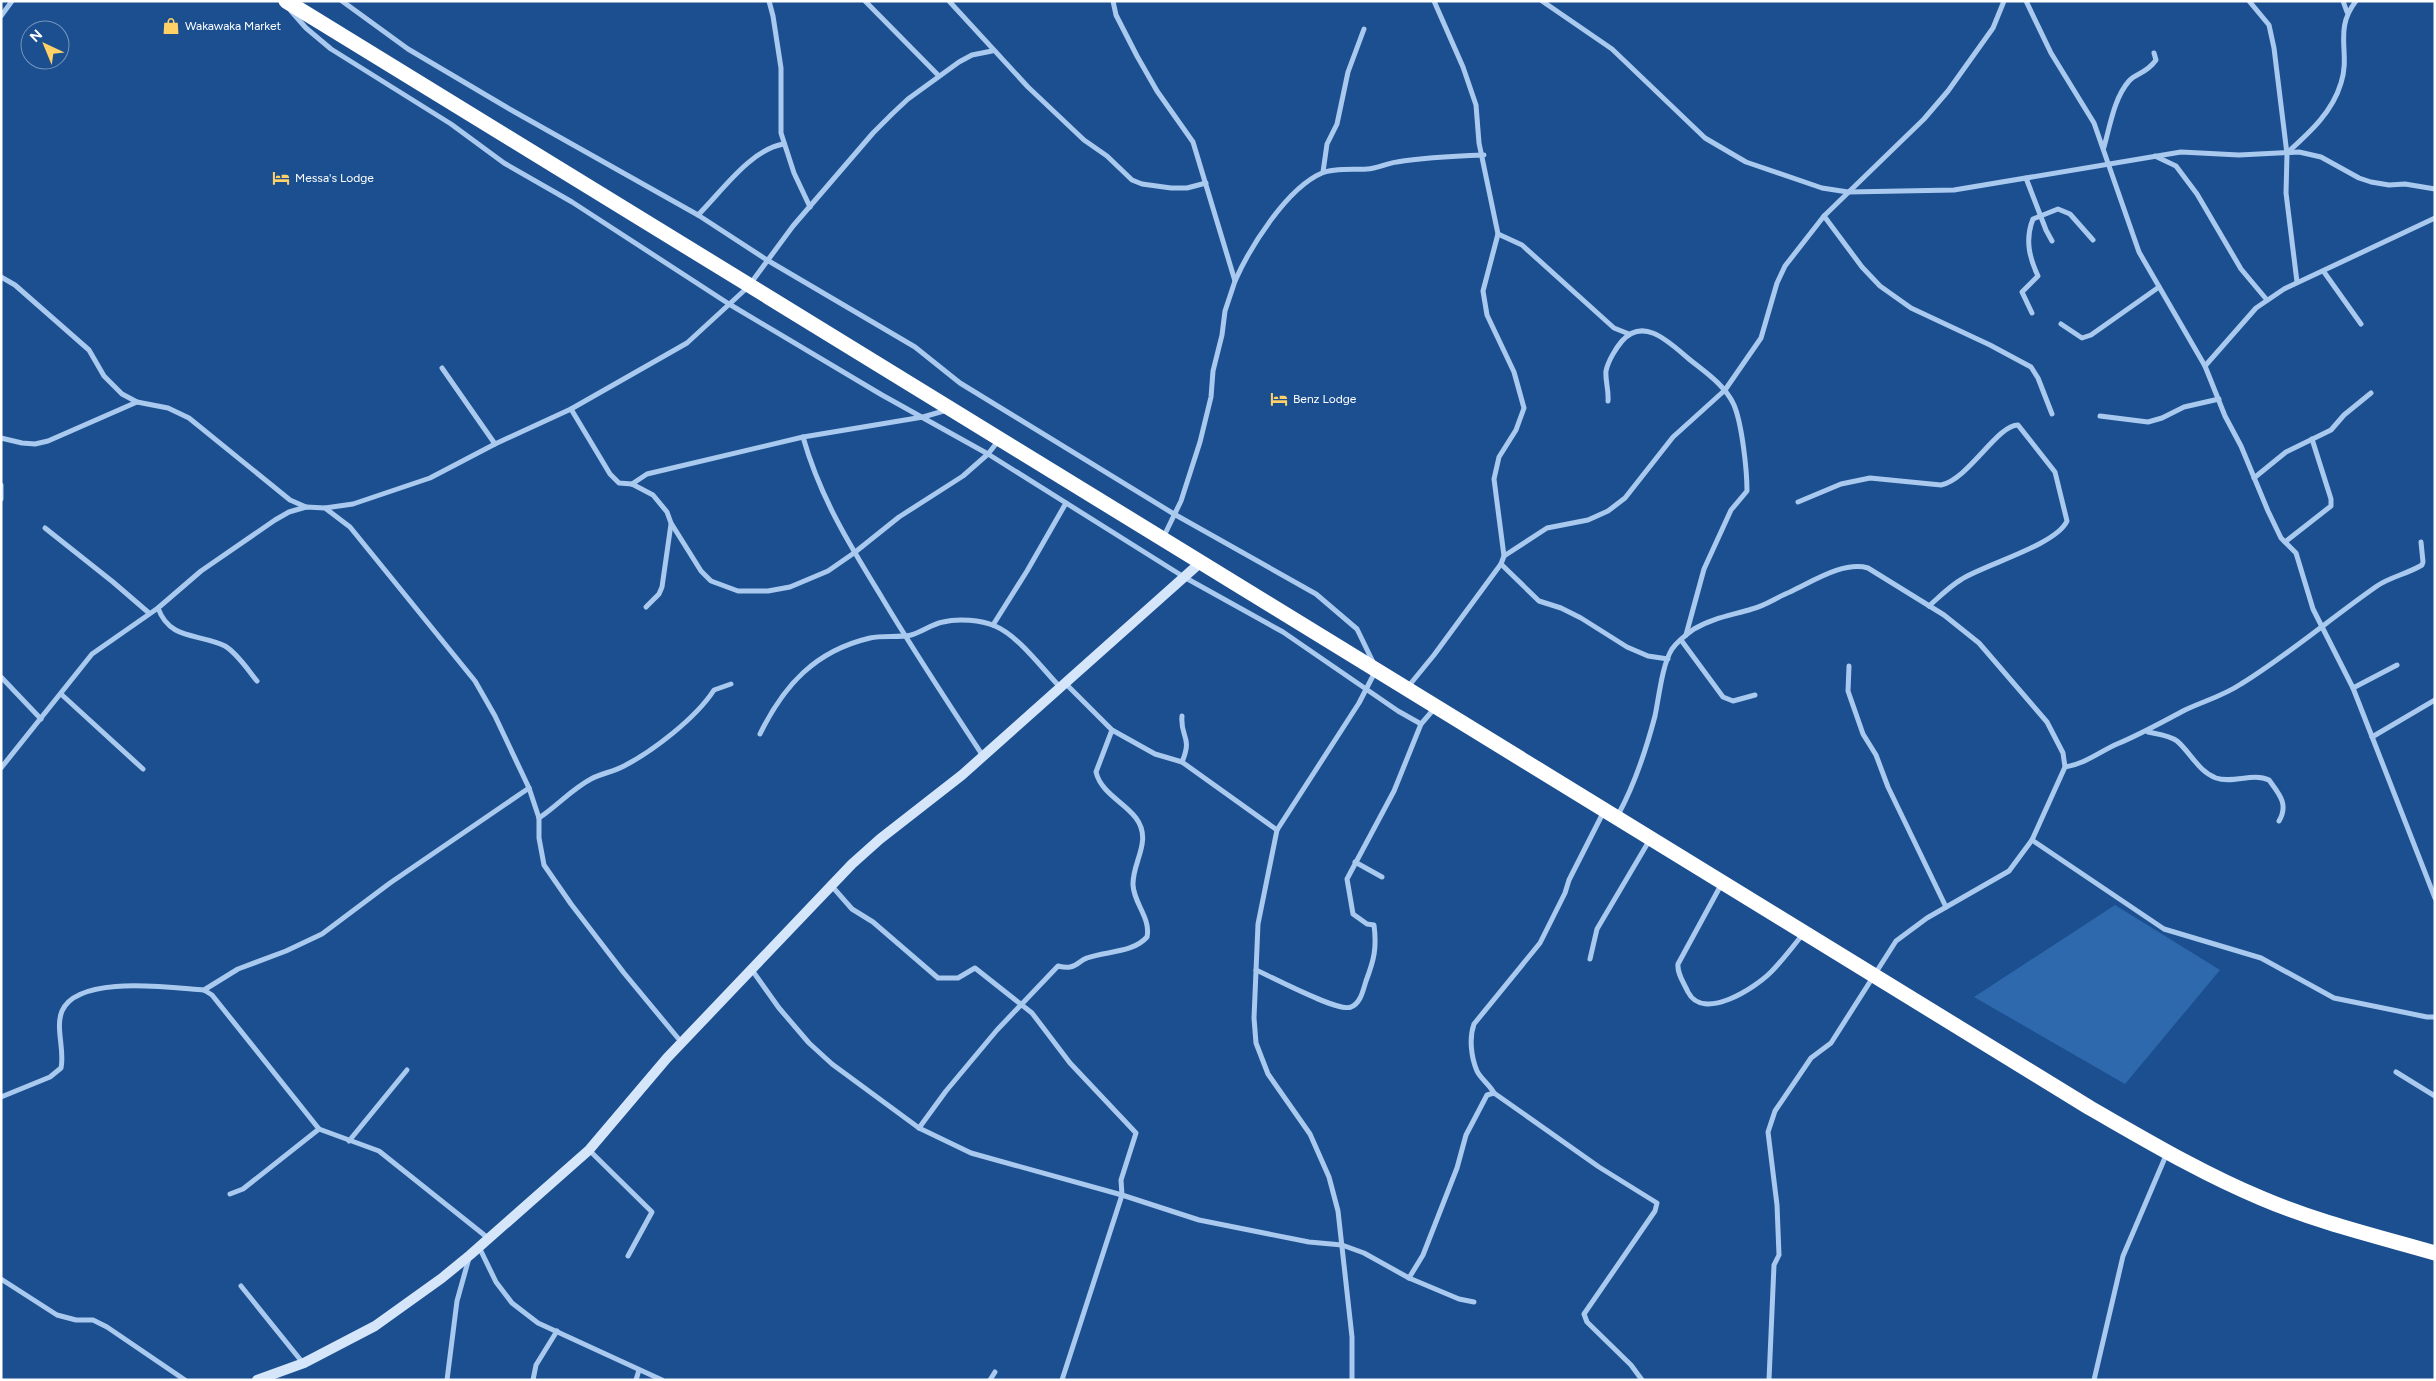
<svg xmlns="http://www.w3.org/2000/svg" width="2436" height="1381" viewBox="0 0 2436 1381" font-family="Figtree,sans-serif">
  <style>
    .green { fill: #2e69ad }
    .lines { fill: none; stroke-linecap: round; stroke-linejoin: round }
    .street { stroke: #a9c9ee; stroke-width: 5 }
    .secondary { stroke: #d6e6fa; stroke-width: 10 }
    .highway { stroke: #fff; stroke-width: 15 }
    .labels { text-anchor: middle; stroke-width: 4; stroke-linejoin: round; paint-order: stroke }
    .poi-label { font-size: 12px; fill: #fff; stroke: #1b4f8f; text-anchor: start }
  </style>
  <rect width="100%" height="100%" fill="#1b4f8f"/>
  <polygon class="green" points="2115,905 2220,970 2125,1084 1974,997"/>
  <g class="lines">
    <g class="street">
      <polyline points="342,1 408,49 513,111 698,215 767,260 915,347 960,383 1174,514 1316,594 1357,629 1373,662"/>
      <polyline points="769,1 773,16 781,68 781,133 794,173 810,207"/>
      <polyline points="865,1 939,76"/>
      <polyline points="949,1 1028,87 1084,140 1107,156 1132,180 1142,184 1171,188 1187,188 1206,183"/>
      <polyline points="1113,1 1116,15 1137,56 1157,91 1193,142 1235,281 1225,311 1222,335 1213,371 1211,397 1200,442 1181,501 1163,538"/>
      <polyline points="1542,1 1612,49 1705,138 1746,162 1822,188 1848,192 1954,190 2181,152 2239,155 2299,152 2321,157 2359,178 2371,182 2389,185 2405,184 2435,189"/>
      <polyline points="2026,1 2051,53 2094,123 2139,252 2205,366 2225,416 2241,446 2268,511 2281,538 2296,553 2313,609 2353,688 2435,898"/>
      <polyline points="2249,1 2269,25 2274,48 2287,154 2286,193 2297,282"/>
      <polyline points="2343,1 2347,12"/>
      <polyline points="291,11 306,28 331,49 451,124 504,163 572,202 729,304 882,395 988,454 1184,577 1283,632 1398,711 1421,724"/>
      <polyline points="1,16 12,1"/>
      <path d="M2104,147C2110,126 2114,98 2129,81C2136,73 2146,74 2156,60L2154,53"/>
      <path d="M2287,153C2309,133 2332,113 2341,83C2351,53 2333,30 2356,1"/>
      <polyline points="2155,156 2176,166 2197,194 2241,269 2267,300"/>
      <polyline points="1323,172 1327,144 1337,124 1348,72 1364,29"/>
      <polyline points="2026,178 2046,230 2052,241"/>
      <path d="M698,215C722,191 751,149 784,144"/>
      <polyline points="1824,216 1862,267 1880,286 1911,308 1990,345 2031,367 2038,378 2052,414"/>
      <polyline points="1498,234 1522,245 1614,328 1629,334"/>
      <polyline points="2324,272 2361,324"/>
      <polyline points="1,277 15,285 89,350 104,376 122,394 137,402"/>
      <path d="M1235,281C1250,247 1287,188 1322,173C1334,168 1354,170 1367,169C1377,169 1387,163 1397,162C1425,157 1454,156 1484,155"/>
      <path d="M2032,313L2022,292L2038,276C2029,257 2025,239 2033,219L2058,209L2070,214L2093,240"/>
      <polyline points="2061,324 2082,338 2091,335 2159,287"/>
      <polyline points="2205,366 2256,308 2284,289 2435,218"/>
      <polyline points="442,368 495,444"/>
      <path d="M1608,401C1609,390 1605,380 1606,371C1608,361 1616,348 1622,341C1644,316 1670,343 1689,359C1705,372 1725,385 1734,405C1742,424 1747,470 1747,491L1731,510L1704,569L1686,635"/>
      <polyline points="571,409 610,474 619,483 632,484 653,495 667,512 671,523 701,571 711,581 738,591 768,591 790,587 828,571 854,553 899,517 963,476 988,454 999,440"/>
      <polyline points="2100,416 2148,422 2162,418 2184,407 2219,399"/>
      <path d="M803,437C820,497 849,544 881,596C913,650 948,703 983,756"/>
      <polyline points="1,438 22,443 35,444 48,441 137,402 168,408 189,418 290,500 306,507"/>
      <polyline points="2254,478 2286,452 2331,430 2344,415 2371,393"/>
      <polyline points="632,484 647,474 803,437 923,417 947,410"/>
      <polyline points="1,485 1,499"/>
      <path d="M1798,502L1841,484L1870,478L1941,485C1969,479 1997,425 2018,425L2055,472L2067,521C2056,545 1986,564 1962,579C1950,586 1939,597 1929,606"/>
      <polyline points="325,508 353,504 430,478 495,444 571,409 687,343 748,287 793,226 873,133 892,114 908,99 959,62 972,55 992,51"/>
      <polyline points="45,528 113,582 149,613"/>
      <polyline points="2285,542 2331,506 2331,499 2312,439"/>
      <polyline points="1504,556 1547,528 1588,520 1608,511 1625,498 1673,437 1725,390 1761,338 1777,283 1785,266 1824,216 1924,119 1948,91 1993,28 2004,1"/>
      <polyline points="1501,564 1539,601 1561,608 1581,618 1627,647 1648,656 1668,659"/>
      <polyline points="646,607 659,594 662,587 671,524"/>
      <path d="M158,608C170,641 199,633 225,646C237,653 248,670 257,681"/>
      <polyline points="993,625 1027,571 1066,503"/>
      <polyline points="1681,640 1723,697 1733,701 1755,695"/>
      <polyline points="1849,666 1848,691 1863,734 1876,755 1888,787 1946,907"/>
      <polyline points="1,677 41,719"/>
      <polyline points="1066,684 1112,730 1155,754 1182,762 1277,830"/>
      <polyline points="1407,688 1434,655 1501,564 1504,556 1494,479 1499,457 1516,430 1524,408 1514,372 1487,315 1483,291 1498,234 1479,143 1476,105 1463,67 1434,1"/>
      <polyline points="2353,688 2397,665"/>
      <polyline points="61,694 143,769"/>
      <path d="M2148,732C2157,734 2169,735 2177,741C2191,753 2198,771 2216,778C2233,784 2253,772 2269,780C2279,794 2289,804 2279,821"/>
      <path d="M760,734C784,685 815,651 870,638C883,635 898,638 911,635C922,632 932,624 943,622C958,618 981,620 995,626C1019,636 1043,670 1061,688"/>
      <polyline points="2372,737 2435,700"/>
      <path d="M1182,762C1193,736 1180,738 1182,716"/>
      <path d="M2065,767C2085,764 2099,752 2117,744C2141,734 2162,722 2185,710C2204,701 2223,696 2241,684C2288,655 2331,618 2377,586C2390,577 2407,574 2422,565L2423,562L2421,542"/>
      <polyline points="1,768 92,654 158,608 201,571 275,520 289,512 306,507 325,508 350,527 475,681 495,716 529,788 539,818 539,838 544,865 571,904 624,973 682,1043"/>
      <path d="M1618,815C1635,784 1646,750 1655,716C1659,697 1662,665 1672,649C1677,642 1687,634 1694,629C1712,618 1733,615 1752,609C1765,606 1777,597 1790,592C1812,582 1843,561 1868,568L1944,615L1979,643L2047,722L2063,753L2065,767L2032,840L2009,871L1927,918L1896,941L1831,1043L1811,1058L1775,1111L1768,1132L1777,1205L1779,1255L1774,1265L1769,1380"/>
      <path d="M539,818C557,806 572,789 591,779C602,773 613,772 624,766C653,751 696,718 714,690L731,684"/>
      <polyline points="2032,840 2164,929 2261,958 2334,998 2427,1017 2435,1017"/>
      <polyline points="1355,862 1382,877"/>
      <polyline points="830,884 852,909 873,922 938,978 958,978 975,968 1032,1013 1070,1063 1136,1133 1121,1180 1122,1195 1062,1380"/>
      <path d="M1721,885L1678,964C1677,974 1684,983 1688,992C1703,1022 1755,988 1771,972C1783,960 1793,946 1804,933"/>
      <polyline points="1590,959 1597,929 1649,841"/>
      <polyline points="752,970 779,1008 809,1043 832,1064 919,1128 971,1153 1122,1195 1199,1220 1309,1242 1342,1245 1364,1253 1409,1278 1459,1299 1474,1302"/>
      <path d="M1256,970C1272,977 1339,1013 1351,1007C1361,1003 1363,990 1366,981C1374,960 1377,948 1374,925L1367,924L1353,914L1347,879L1394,791L1421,724L1434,709"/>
      <polyline points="204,990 238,969 286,951 322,934 390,883 529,788"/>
      <polyline points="2396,1072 2435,1096"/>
      <path d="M1494,1093C1490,1085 1480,1078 1477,1071C1471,1057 1469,1038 1474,1024L1540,943L1565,893L1569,880L1603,813"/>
      <path d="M1,1097L50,1077L61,1068C65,1050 55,1028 62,1011C78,974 172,988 204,990L212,995L319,1129L379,1151L488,1238"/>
      <path d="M919,1128L946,1091L997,1030L1058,966C1062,967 1066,968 1070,967C1078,966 1080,960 1087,958C1106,951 1133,953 1147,937C1151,918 1134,904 1133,885C1132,862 1153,841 1136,818C1124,802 1101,793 1096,772L1112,730"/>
      <polyline points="349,1141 407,1070"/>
      <polyline points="589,1150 652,1212 628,1256"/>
      <polyline points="230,1194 243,1189 319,1129"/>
      <polyline points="479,1247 496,1282 512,1303 538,1323 662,1380"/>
      <polyline points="1409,1278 1423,1255 1457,1168 1466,1135 1487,1095 1494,1093 1599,1167 1657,1203 1655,1211 1584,1314 1587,1322 1631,1365 1642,1380"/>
      <polyline points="1,1279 57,1315 76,1320 93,1320 107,1327 185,1380"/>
      <polyline points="241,1286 303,1363"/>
      <polyline points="447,1380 457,1301 469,1258"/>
      <polyline points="533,1380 536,1365 557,1331"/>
      <polyline points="636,1380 639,1370"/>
      <polyline points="990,1380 995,1372"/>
      <polyline points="1352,1380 1352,1337 1338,1211 1329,1177 1310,1134 1268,1074 1256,1043 1254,1018 1258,924 1277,830 1359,703 1375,672"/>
      <polyline points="2094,1380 2123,1256 2167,1153"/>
    </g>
    <polyline class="secondary" points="257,1380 304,1363 375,1326 442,1278 470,1255 589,1150 667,1058 852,864 880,839 962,775 1201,562"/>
    <path class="highway" d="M286,1L2090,1108C2146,1140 2201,1173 2261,1198C2317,1222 2376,1236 2435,1253"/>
  </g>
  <defs>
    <g id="shop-bare" transform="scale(1.35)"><path d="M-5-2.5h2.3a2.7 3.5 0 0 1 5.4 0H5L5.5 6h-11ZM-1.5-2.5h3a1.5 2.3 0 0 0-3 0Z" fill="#ffd166" stroke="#1b4f8f" stroke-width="2.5" paint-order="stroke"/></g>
    <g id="hotel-bare" transform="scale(1.35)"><path d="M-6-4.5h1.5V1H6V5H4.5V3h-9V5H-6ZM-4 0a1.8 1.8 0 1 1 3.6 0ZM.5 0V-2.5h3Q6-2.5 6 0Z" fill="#ffd166" stroke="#1b4f8f" stroke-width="2.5" paint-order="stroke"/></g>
  </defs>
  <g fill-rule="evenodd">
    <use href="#shop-bare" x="171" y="26"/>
    <use href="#hotel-bare" x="281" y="178"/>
    <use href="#hotel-bare" x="1279" y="399"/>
  </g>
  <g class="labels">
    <g class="poi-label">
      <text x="185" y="30">Wakawaka Market</text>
      <text x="295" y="182">Messa's Lodge</text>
      <text x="1293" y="403">Benz Lodge</text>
    </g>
  </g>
  <rect width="2436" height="1381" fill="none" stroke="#ffffff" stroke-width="5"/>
  <g transform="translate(45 45) rotate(316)"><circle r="24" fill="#1b4f8f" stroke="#7695bc"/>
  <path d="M0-4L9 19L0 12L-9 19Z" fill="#ffd166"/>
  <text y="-8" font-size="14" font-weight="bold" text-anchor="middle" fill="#ffffff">N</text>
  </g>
</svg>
